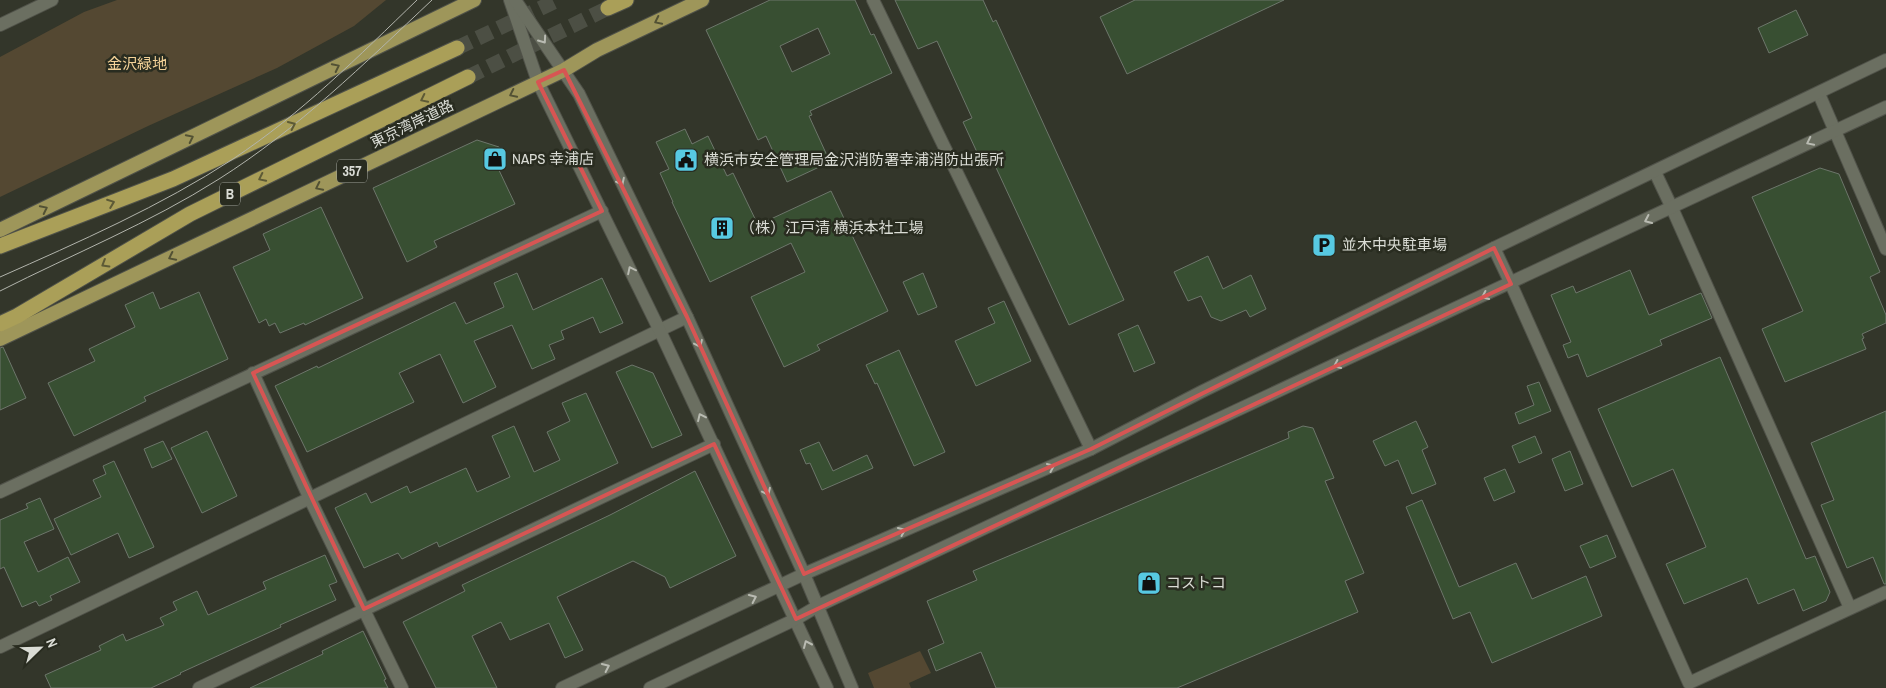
<svg xmlns="http://www.w3.org/2000/svg" width="1886" height="688" viewBox="0 0 1886 688" font-family="'Archivo Narrow','Noto Sans JP',sans-serif">
  <style>
    .green { fill: #544832 }
    .building { fill: #384f32; stroke: #6d766b; fill-rule: evenodd }
    .lines { fill: none; stroke-linecap: round; stroke-linejoin: round }
    .motorway-tunnel { stroke: #4c4f44; stroke-width: 15; stroke-dasharray: 15 8; stroke-linecap: butt }
    .minor-casing { stroke: #505249; stroke-width: 14 }
    .tertiary-casing { stroke: #505249; stroke-width: 14 }
    .trunk-casing { stroke: #505249; stroke-width: 16 }
    .motorway-casing { stroke: #505249; stroke-width: 17 }
    .minor { stroke: #6b6f61; stroke-width: 12 }
    .tertiary { stroke: #6b6f61; stroke-width: 12 }
    .trunk { stroke: #9e965a; stroke-width: 14 }
    .motorway { stroke: #aa9f58; stroke-width: 15 }
    .tram { stroke: #b2b4ac; stroke-width: 1 }
    .oneway { stroke: #525134 }
    .oneway2 { stroke: #b9bbb2 }
    .oneway3 { stroke: #5d5a36 }
    .marked { fill: none; stroke: #d75553; stroke-width: 4; stroke-linejoin: round }
    .labels { text-anchor: middle; stroke-width: 5; stroke-linejoin: round; paint-order: stroke }
    .shield { fill: #292c20; stroke: #a5a79f; stroke-width: 1 }
    .shield-label { font-size: 14px; font-weight: bold; fill: #dadcd5 }
    .park-label { font-size: 15px; fill: #f4d298; stroke: #292c20 }
    .street-label { font-size: 15px; fill: #dadcd5; stroke: #292c20 }
    .poi-label { font-size: 15px; fill: #dadcd5; stroke: #292c20; text-anchor: start }
  </style>
  <rect width="100%" height="100%" fill="#33362a"/>
  <g class="green">
    <polygon points="117,0 386,0 354,26 277,68 148,126 0,197 0,57 84,12"/>
    <polygon points="920,651 931,673 909,683 911,688 874,688 868,673"/>
  </g>
  <g class="building">
    <path d="M770,0H855L871,35L874,34L892,73L810,111L812,115L809,116L830,162L787,182L766,136L758,140L706,30ZM818,28L830,54L792,72L780,46Z"/>
    <polygon points="895,0 983,0 993,22 996,20 1124,300 1069,325 992,159 982,163 963,122 972,118 937,41 918,49"/>
    <polygon points="1135,0 1284,0 1127,74 1100,17"/>
    <polygon points="1796,10 1808,35 1769,53 1758,28"/>
    <polygon points="685,129 692,144 708,136 727,176 733,173 758,225 831,191 888,311 817,345 820,350 784,367 751,297 805,272 791,243 710,282 672,202 673,202 660,173 669,169 656,142"/>
    <polygon points="477,140 499,147 506,163 497,166 515,204 434,241 437,247 407,262 373,188"/>
    <polygon points="1820,168 1839,174 1880,272 1870,277 1886,315 1886,323 1862,334 1864,338 1862,339 1866,349 1785,382 1762,329 1803,311 1752,197"/>
    <polygon points="321,207 363,298 305,325 304,323 280,333 275,323 269,326 266,319 259,323 233,267 270,250 263,234"/>
    <polygon points="1208,256 1223,289 1251,275 1266,309 1250,317 1246,310 1221,321 1211,317 1201,296 1188,301 1174,272"/>
    <polygon points="1630,270 1649,315 1701,293 1712,318 1660,340 1662,345 1587,377 1578,354 1568,358 1563,345 1571,342 1551,295 1573,286 1576,293"/>
    <polygon points="517,273 533,310 602,278 623,323 600,333 593,317 561,331 564,339 549,345 555,359 532,369 512,325 474,341 496,387 463,403 440,354 399,373 414,402 307,452 275,386 317,366 318,368 455,302 466,324 504,307 494,283"/>
    <polygon points="923,273 937,307 918,315 903,282"/>
    <polygon points="153,292 160,309 199,292 228,359 144,397 146,401 74,436 48,383 95,361 89,349 135,327 125,305"/>
    <polygon points="1004,301 1031,361 976,386 955,341 995,323 988,308"/>
    <polygon points="1138,325 1155,363 1134,372 1118,334"/>
    <polygon points="3,347 26,398 0,410 0,348"/>
    <polygon points="899,350 945,452 914,466 877,383 875,384 866,365"/>
    <polygon points="1720,357 1806,559 1815,556 1830,592 1826,601 1803,611 1794,589 1758,604 1747,578 1684,604 1666,564 1706,547 1673,469 1632,487 1598,409"/>
    <polygon points="632,365 653,373 682,435 652,448 616,372"/>
    <polygon points="1539,382 1551,411 1519,424 1515,413 1534,405 1527,386"/>
    <polygon points="586,393 618,463 439,547 437,542 402,559 398,553 364,568 335,508 366,493 371,503 407,486 410,493 466,468 477,492 510,477 492,436 514,426 534,472 560,460 547,432 570,421 562,403"/>
    <polygon points="1886,411 1886,584 1884,584 1873,557 1847,568 1821,505 1834,500 1811,443"/>
    <polygon points="1416,421 1428,447 1422,450 1436,484 1412,494 1398,460 1385,466 1373,441"/>
    <polygon points="1303,426 1313,428 1334,478 1325,481 1364,573 1345,581 1358,612 1177,688 996,688 981,652 936,671 928,650 944,643 927,601 977,580 973,571 1289,438 1288,432"/>
    <polygon points="207,431 237,496 202,513 171,448"/>
    <polygon points="1535,436 1542,453 1519,463 1512,446"/>
    <polygon points="163,441 172,459 152,468 144,449"/>
    <polygon points="819,442 833,471 867,455 873,468 822,490 810,463 806,464 800,450"/>
    <polygon points="1570,451 1583,484 1565,491 1552,459"/>
    <polygon points="114,461 154,547 129,558 118,533 71,555 54,519 101,497 93,480 106,474 103,466"/>
    <polygon points="1505,469 1515,492 1494,501 1484,478"/>
    <polygon points="695,471 736,556 670,588 665,577 633,561 557,597 583,650 565,658 549,623 510,640 501,622 472,636 497,688 436,688 403,622 465,591 462,585 610,515"/>
    <polygon points="40,498 54,529 24,542 38,572 68,557 80,582 50,596 52,600 39,606 36,601 22,607 4,567 0,569 0,520 28,508 26,504"/>
    <polygon points="1422,500 1459,587 1516,563 1532,599 1586,576 1602,616 1492,663 1470,612 1453,619 1406,507"/>
    <polygon points="1607,535 1616,557 1590,568 1580,546"/>
    <polygon points="325,555 337,582 329,585 336,600 280,625 281,627 180,673 181,674 151,688 51,688 45,675 101,650 99,646 123,634 126,641 164,625 160,618 177,610 173,602 197,591 208,615 266,589 263,582"/>
    <polygon points="363,631 386,679 384,680 388,688 250,688 323,654 322,651"/>
  </g>
  <g class="lines">
    <g class="motorway-tunnel">
      <polyline points="457,48 558,0"/>
      <polyline points="468,77 608,8"/>
    </g>
    <g class="minor-casing">
      <g id="minor">
        <polyline points="1819,94 1886,249"/>
        <polyline points="1672,208 1850,608"/>
        <polyline points="1511,284 1689,683 1886,592"/>
        <polyline points="253,373 309,497 402,688"/>
        <polyline points="0,647 687,317"/>
        <polyline points="199,688 714,444"/>
      </g>
    </g>
    <g class="tertiary-casing">
      <g id="tertiary">
        <polyline points="510,0 538,82 660,331 827,688"/>
        <polyline points="515,0 579,94 687,317 804,574 852,688"/>
        <polyline points="873,0 1091,449"/>
        <polyline points="0,25 52,0"/>
        <polyline points="1655,172 1672,208"/>
        <polyline points="1494,248 1511,284"/>
        <polyline points="0,492 602,211"/>
        <polyline points="562,688 804,574 1091,449 1201,392 1494,248 1886,60"/>
        <polyline points="650,688 796,619 818,606 1886,107"/>
      </g>
    </g>
    <g class="trunk-casing">
      <g id="trunk">
        <polyline points="0,230 474,0"/>
        <polyline points="0,339 564,70 597,50 702,0"/>
      </g>
    </g>
    <g class="motorway-casing">
      <g id="motorway">
        <polyline points="608,8 626,0"/>
        <polyline points="0,246 173,179 457,48"/>
        <polyline points="0,324 17,316 190,214 468,77"/>
      </g>
    </g>
    <use href="#minor" class="minor"/>
    <use href="#tertiary" class="tertiary"/>
    <use href="#trunk" class="trunk"/>
    <use href="#motorway" class="motorway"/>
    <g class="tram">
      <path d="M0,277C79,242 161,206 233,159C301,114 359,56 417,0"/>
      <path d="M0,291C73,254 150,223 219,179C298,129 364,64 432,0"/>
    </g>
  </g>
  <defs><path id="oneway-chevron" d="M-2-3.5L2.5 0L-2 3.5" fill="none" stroke-width="1.6" stroke-linecap="round" stroke-linejoin="round" transform="scale(1.25)"/></defs>
  <g class="oneway">
    <use href="#oneway-chevron" transform="translate(658 21) rotate(154)"/>
    <use href="#oneway-chevron" transform="translate(336 67) rotate(-26)"/>
    <use href="#oneway-chevron" transform="translate(513 94) rotate(154)"/>
    <use href="#oneway-chevron" transform="translate(190 138) rotate(-26)"/>
    <use href="#oneway-chevron" transform="translate(319 187) rotate(154)"/>
    <use href="#oneway-chevron" transform="translate(44 209) rotate(-26)"/>
    <use href="#oneway-chevron" transform="translate(172 257) rotate(154)"/>
  </g>
  <g class="oneway2">
    <use href="#oneway-chevron" transform="translate(543 40) rotate(55)"/>
    <use href="#oneway-chevron" transform="translate(1810 142) rotate(154)"/>
    <use href="#oneway-chevron" transform="translate(621 182) rotate(64)"/>
    <use href="#oneway-chevron" transform="translate(1648 220) rotate(155)"/>
    <use href="#oneway-chevron" transform="translate(631 270) rotate(-116)"/>
    <use href="#oneway-chevron" transform="translate(1485 296) rotate(155)"/>
    <use href="#oneway-chevron" transform="translate(699 344) rotate(65)"/>
    <use href="#oneway-chevron" transform="translate(1337 365) rotate(155)"/>
    <use href="#oneway-chevron" transform="translate(701 417) rotate(-115)"/>
    <use href="#oneway-chevron" transform="translate(1051 467) rotate(-24)"/>
    <use href="#oneway-chevron" transform="translate(767 492) rotate(65)"/>
    <use href="#oneway-chevron" transform="translate(902 531) rotate(-24)"/>
    <use href="#oneway-chevron" transform="translate(753 598) rotate(-25)"/>
    <use href="#oneway-chevron" transform="translate(807 644) rotate(-114)"/>
    <use href="#oneway-chevron" transform="translate(606 667) rotate(-25)"/>
  </g>
  <g class="oneway3">
    <use href="#oneway-chevron" transform="translate(424 99) rotate(154)"/>
    <use href="#oneway-chevron" transform="translate(292 125) rotate(-25)"/>
    <use href="#oneway-chevron" transform="translate(262 178) rotate(154)"/>
    <use href="#oneway-chevron" transform="translate(111 203) rotate(-21)"/>
    <use href="#oneway-chevron" transform="translate(105 264) rotate(149)"/>
  </g>
  <path class="marked" d="M564,70L687,317L804,574L1091,449L1494,248L1511,284L796,619L714,444L364,609L253,373L602,211L538,82Z"/>
  <defs>
    <g id="shop-square" transform="scale(1.25)"><rect x="-9" y="-9" width="18" height="18" rx="4" fill="#57c9e2" stroke="#292c20"/><path d="M-5-2.5h2.3a2.7 3.5 0 0 1 5.4 0H5L5.5 6h-11ZM-1.5-2.5h3a1.5 2.3 0 0 0-3 0Z" fill="#111"/></g>
    <g id="civic-square" transform="scale(1.25)"><rect x="-9" y="-9" width="18" height="18" rx="4" fill="#57c9e2" stroke="#292c20"/><path d="M-.6-6.5H3V-4.5H.6V-3L4-1V1h2V6H-6V1h2V-1L-.6-3ZM-1.2 2.5V6h2.4V2.5Z" fill="#111"/></g>
    <g id="building-square" transform="scale(1.25)"><rect x="-9" y="-9" width="18" height="18" rx="4" fill="#57c9e2" stroke="#292c20"/><path d="M-4-6H4V6H1V3H-1V6H-4ZM-2.5-4.3h1.7v1.8h-1.7ZM.8-4.3h1.7v1.8H.8ZM-2.5-1h1.7V.8h-1.7ZM.8-1h1.7V.8H.8Z" fill="#111"/></g>
    <g id="parking-square" transform="scale(1.25)"><rect x="-9" y="-9" width="18" height="18" rx="4" fill="#57c9e2" stroke="#292c20"/><path d="M-3.5-5.5H1a3.5 3.5 0 0 1 0 7H-1V5.5H-3.5ZM-1-3.4V-.6H.8a1.4 1.4 0 0 0 0-2.8Z" fill="#111"/></g>
  </defs>
  <g fill-rule="evenodd">
    <use href="#shop-square" x="495" y="159"/>
    <use href="#civic-square" x="686" y="160"/>
    <use href="#building-square" x="722" y="228"/>
    <use href="#parking-square" x="1324" y="245"/>
    <use href="#shop-square" x="1149" y="583"/>
  </g>
  <g class="labels">
    <g class="shield">
      <rect x="337" y="159.5" width="30" height="23" rx="4"/>
      <rect x="220" y="182.5" width="20" height="23" rx="4"/>
    </g>
    <g class="shield-label">
      <text x="352" y="176">357</text>
      <text x="230" y="199">B</text>
    </g>
    <g class="park-label">
      <text x="137" y="69">金沢緑地</text>
    </g>
    <g class="street-label">
      <text transform="translate(412 124) rotate(-26)" y="5">東京湾岸道路</text>
    </g>
    <g class="poi-label">
      <text x="512" y="164">NAPS 幸浦店</text>
      <text x="704" y="165">横浜市安全管理局金沢消防署幸浦消防出張所</text>
      <text x="740" y="233">（株）江戸清 横浜本社工場</text>
      <text x="1342" y="250">並木中央駐車場</text>
      <text x="1166" y="588">コストコ</text>
    </g>
  </g>
  <g transform="translate(40 648) rotate(67)" stroke="#292c20" stroke-width="4" paint-order="stroke">
  <path d="M0-4L9 19L0 12L-9 19Z" fill="#dadcd5"/>
  <text y="-8" font-size="14" font-weight="bold" text-anchor="middle" fill="#dadcd5">N</text>
  </g>
</svg>
